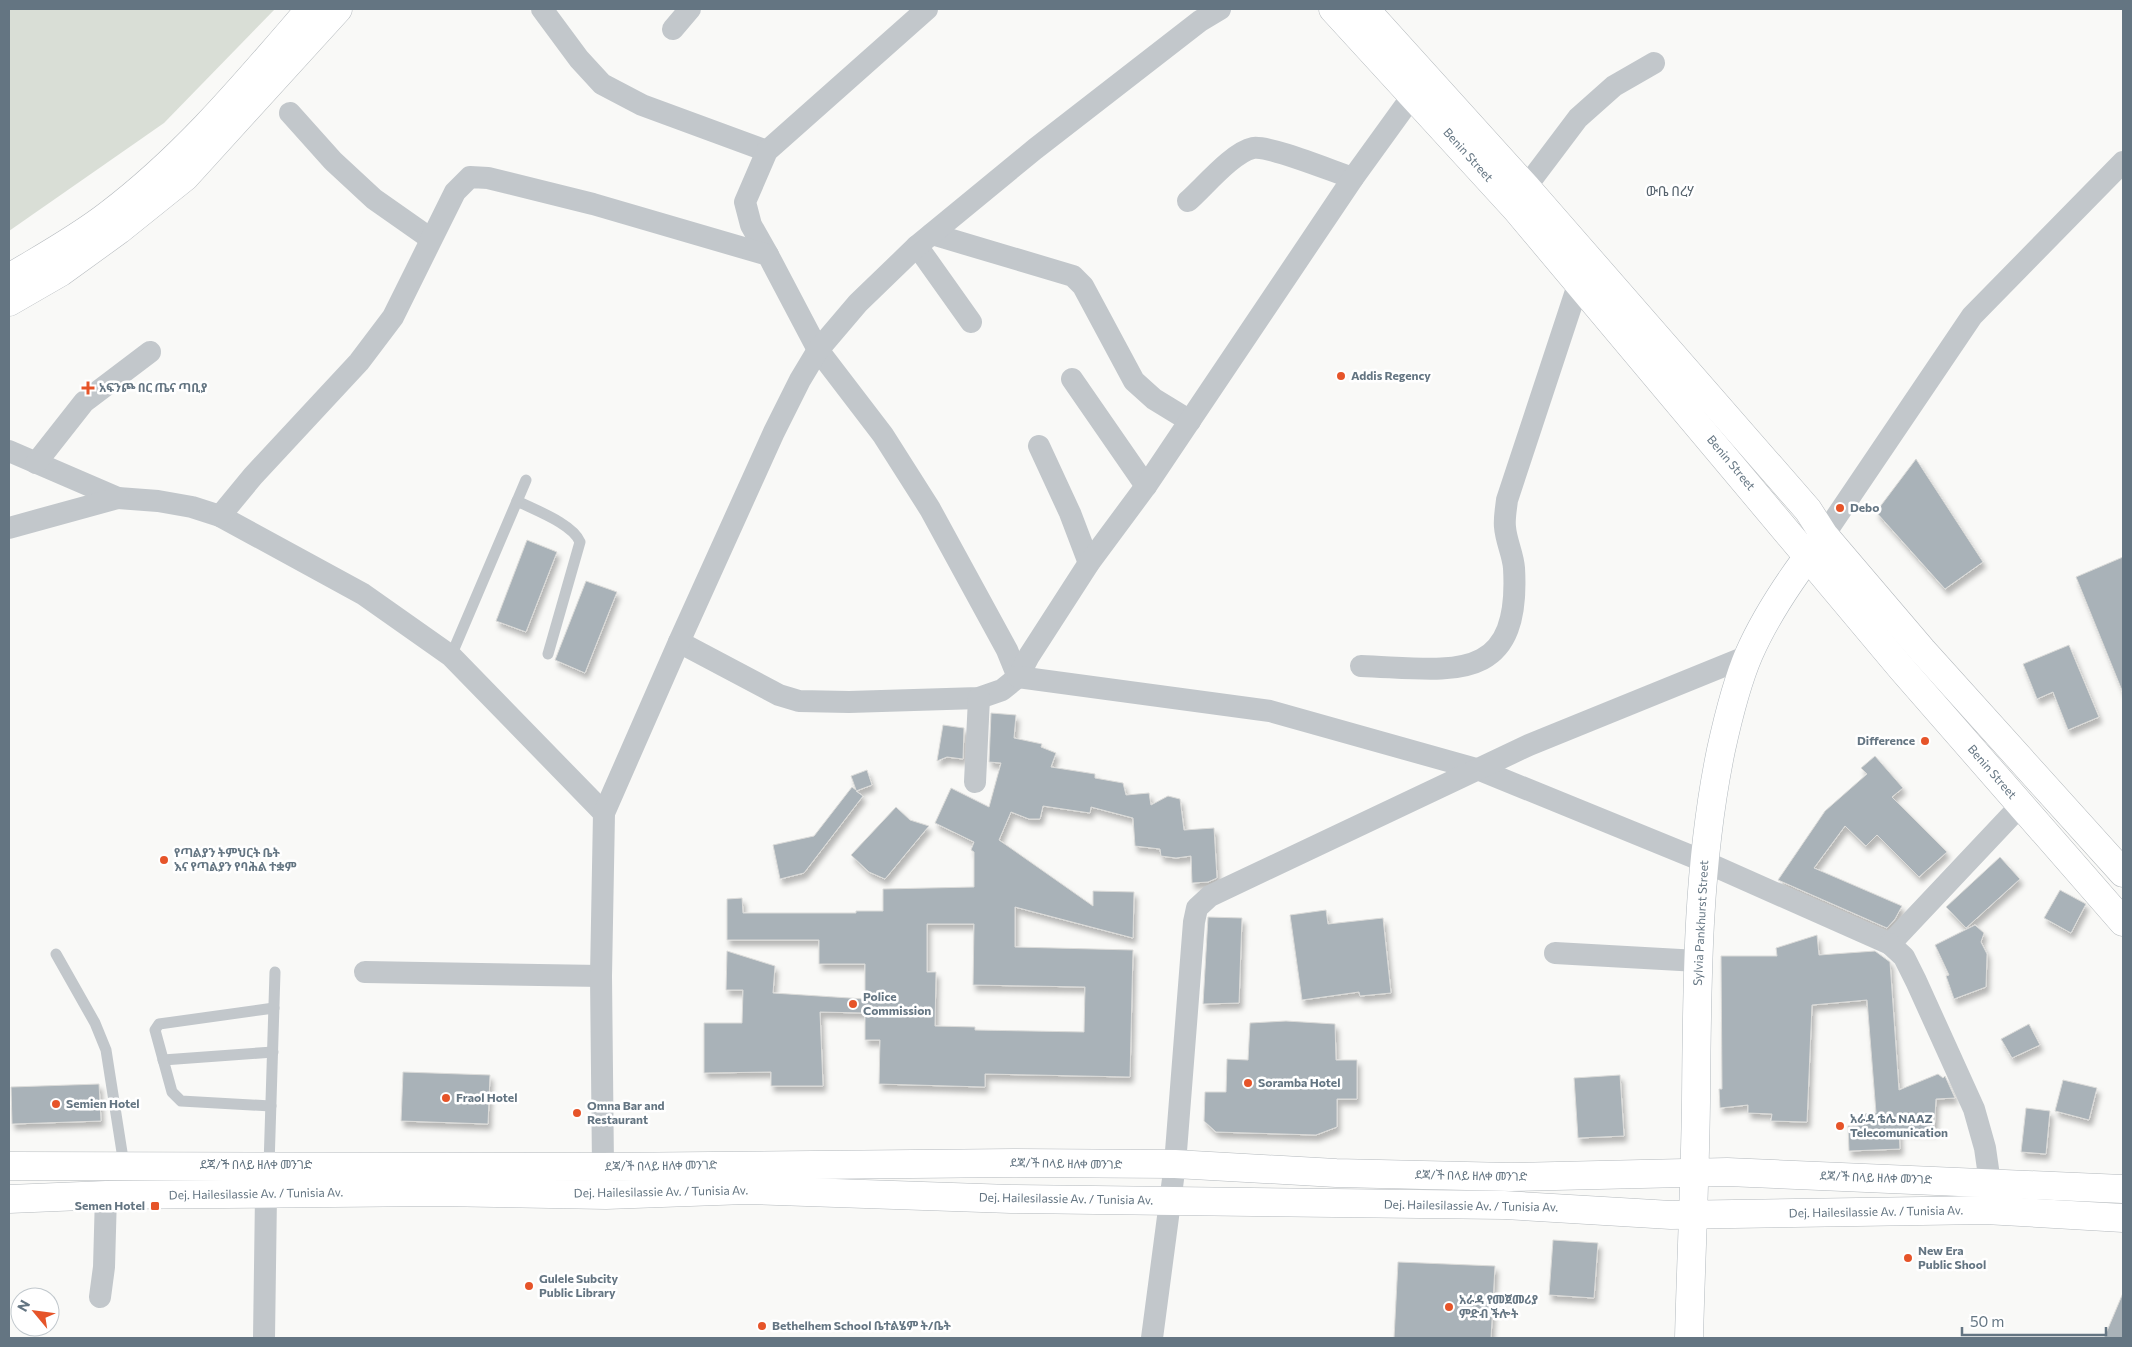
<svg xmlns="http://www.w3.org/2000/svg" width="2132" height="1347" viewBox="0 0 2132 1347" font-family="Commissioner,'Noto Sans Ethiopic',sans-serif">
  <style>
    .green { fill: #d9ded6 }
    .building { fill: #a9b2b8; stroke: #dbdbd9; fill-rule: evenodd; filter: url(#shadow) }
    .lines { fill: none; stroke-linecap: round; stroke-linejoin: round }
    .secondary-casing { stroke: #b2b9be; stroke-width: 29 }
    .primary-casing { stroke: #b4b9bd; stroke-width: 29 }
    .lane { stroke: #c2c7cb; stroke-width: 11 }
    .street { stroke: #c2c7cb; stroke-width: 22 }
    .secondary { stroke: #fff; stroke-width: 28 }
    .primary { stroke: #fff; stroke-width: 28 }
    .poi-dot { fill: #e65429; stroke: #fff; stroke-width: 2 }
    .labels { text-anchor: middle; stroke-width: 5; stroke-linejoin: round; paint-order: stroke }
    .street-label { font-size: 12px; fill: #647582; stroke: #fff }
    .poi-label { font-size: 12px; font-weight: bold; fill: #647582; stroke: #fff; text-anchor: start }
    .neighbourhood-label { font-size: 14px; fill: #56636d; stroke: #fff }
  </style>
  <defs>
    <filter id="shadow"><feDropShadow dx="3" dy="5.5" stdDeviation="2.5" flood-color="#0004"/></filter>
  </defs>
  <rect width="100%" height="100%" fill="#f9f9f7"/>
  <polygon class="green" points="9,9 275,9 164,123 9,231"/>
  <g class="building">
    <polygon points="1916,459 1983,562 1945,589 1876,512"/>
    <polygon points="527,540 557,552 526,632 496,621"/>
    <polygon points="2123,557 2123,693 2076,577"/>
    <polygon points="586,581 617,592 585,673 555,660"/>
    <polygon points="2069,645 2099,717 2068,730 2053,692 2037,699 2023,664"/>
    <path d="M991,713L1016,715L1014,738L1042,744L1041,747L1056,753L1051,767L1095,774V778L1123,783L1126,795L1149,793L1151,805L1168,796L1180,799L1184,830L1214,828L1217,878L1208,882L1192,883L1191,856L1176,858L1161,856L1160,849L1135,846L1133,818L1091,807L1090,813L1043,806L1040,819H1029L1011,812L999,840L1093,906V891L1134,892L1133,938L1015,907V947L1133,950L1130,1077L985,1074V1087L879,1084L880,1040H865V1013L820,1012L823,1086H771V1072L704,1073V1023H742L743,990H726L727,951L775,966L773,993L865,999V964H819V940H727V899L742,898L743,913H856V911H883V889L974,887V852L971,850L974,842L935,823L951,788L989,807L1001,763L989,762ZM927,924H974L973,985L1085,987L1084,1032L975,1030V1027L935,1026L936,972H927Z"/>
    <polygon points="943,725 964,728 963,759 947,757 937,761"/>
    <polygon points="1875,756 1903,788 1892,797 1947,852 1919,877 1877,835 1866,846 1845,826 1814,868 1902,906 1895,919 1887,928 1778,880 1825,811 1867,774 1861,768"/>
    <polygon points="867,770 872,785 856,791 863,796 804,873 780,879 773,845 814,836 852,787 856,790 851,776"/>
    <polygon points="896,807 910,820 929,826 885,879 869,872 851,855"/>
    <polygon points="2000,857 2020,879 1966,928 1946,907"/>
    <polygon points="2060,890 2086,904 2071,933 2044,918"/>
    <polygon points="1326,910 1328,924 1383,918 1391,993 1360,996 1359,992 1302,1000 1290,915"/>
    <polygon points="1208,917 1242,918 1239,1003 1203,1004"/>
    <polygon points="1975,925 1984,933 1981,942 1987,954 1986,987 1954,999 1946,976 1949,975 1935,945"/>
    <polygon points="1817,935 1819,955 1875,951 1890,962 1899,1090 1938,1074 1943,1078 1945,1076 1955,1098 1936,1099 1934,1131 1899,1130 1900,1149 1849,1151 1848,1126 1859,1125 1859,1114 1876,1113 1867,1000 1812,1005 1807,1122 1771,1121 1772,1114 1748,1113 1748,1105 1720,1108 1719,1089 1722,1089 1721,956 1777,956 1776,948"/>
    <polygon points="1286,1021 1335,1024 1336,1060 1357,1060 1357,1099 1337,1099 1337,1127 1316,1135 1216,1132 1204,1121 1205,1092 1226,1092 1227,1059 1248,1060 1250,1023"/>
    <polygon points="2029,1024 2040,1045 2012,1058 2001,1039"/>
    <polygon points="403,1072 490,1075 488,1124 401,1121"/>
    <polygon points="1620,1075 1624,1136 1578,1138 1574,1078"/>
    <polygon points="2063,1080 2097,1088 2089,1120 2055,1111"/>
    <polygon points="99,1084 101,1121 12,1124 11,1087"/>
    <polygon points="2026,1108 2050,1111 2046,1154 2021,1152"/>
    <polygon points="1553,1240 1598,1243 1594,1298 1549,1295"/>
    <polygon points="1398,1262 1495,1266 1491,1338 1394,1338"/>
    <polygon points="2123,1293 2123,1338 2104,1338"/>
  </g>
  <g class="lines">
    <g class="secondary-casing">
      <path id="secondary" d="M1689,1338C1691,1259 1695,1180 1696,1102C1697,983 1697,866 1721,750C1728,718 1736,684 1749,654C1767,613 1794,574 1822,538"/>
    </g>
    <g class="primary-casing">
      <g id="primary">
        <polyline points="1333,9 1516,209 1902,669 2123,922"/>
        <polyline points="1365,9 1526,187 1808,510 1824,535 1922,650 2123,873"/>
        <path d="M9,278C42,258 77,239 108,215C186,156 247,82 310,9"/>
        <polyline points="9,302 61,272 119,230 185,177 338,9"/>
        <polyline points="9,1166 603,1167 1013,1163 1175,1164 1336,1173 1510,1177 1727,1172 2123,1189"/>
        <polyline points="9,1199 106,1195 437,1192 606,1195 746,1190 1011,1199 1504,1205 1671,1215 1985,1210 2123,1218"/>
      </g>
    </g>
    <g class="lane">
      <path d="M517,501C535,510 573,524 580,542L548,654"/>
      <polyline points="451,656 526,480"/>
      <polyline points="56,954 95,1023 106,1050 124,1165"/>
      <polyline points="163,1060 273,1052"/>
      <polyline points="271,1106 181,1101 172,1092 155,1030 159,1024 274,1008"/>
      <polyline points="269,1166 275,972"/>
    </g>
    <g class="street">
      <polyline points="542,9 579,59 602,84 642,105 767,151"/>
      <polyline points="673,29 690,9"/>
      <polyline points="290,113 333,161 374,199 431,239"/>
      <path d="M1188,201C1204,187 1233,152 1253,148C1269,145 1334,172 1353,178"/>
      <polyline points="1520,201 1526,187 1578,118 1614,86 1654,63"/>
      <polyline points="932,234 1073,276 1083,286 1134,381 1154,399 1190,421"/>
      <polyline points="917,246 971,322"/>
      <polyline points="768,255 751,225 745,202 767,151 927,9"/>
      <polyline points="1072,379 1146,486"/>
      <polyline points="1039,446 1070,513 1089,563"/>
      <polyline points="9,451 118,498 158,501 192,507 220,516 363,594 451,656 604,813"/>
      <polyline points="36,463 84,402 150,352"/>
      <polyline points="220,516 253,476 359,362 393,317 455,192 470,177 488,178 593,204 768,255 818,350 883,435 930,509 1007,650 1018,677"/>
      <polyline points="9,528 118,498"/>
      <polyline points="1824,535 1972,316 2123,162"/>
      <polyline points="679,642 779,695 799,701 849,702 979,698 1002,690 1018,677 1029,656 1089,563 1146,486 1353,178 1413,95"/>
      <path d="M1361,666C1449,669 1521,688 1514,568C1513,554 1506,541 1505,527C1504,519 1506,509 1507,500L1579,282L1587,273"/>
      <polyline points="1018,677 1270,711 1480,770 1703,861 1890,944 2021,805"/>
      <polyline points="975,782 979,698"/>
      <polyline points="1890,944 1904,957 1916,981 1974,1109 1985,1148 1990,1183"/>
      <polyline points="1555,953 1698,961"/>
      <polyline points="365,972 601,976"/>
      <polyline points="605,1184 603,1167 601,976 604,813 679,642 774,432 800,380 818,350 858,303 917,246 1035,149 1200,21 1220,9"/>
      <polyline points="100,1297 104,1267 106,1195"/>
      <polyline points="264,1338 266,1195"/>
      <polyline points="1152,1338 1175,1164 1194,922 1197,908 1210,896 1529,745 1748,656"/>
    </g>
    <use href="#secondary" class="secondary"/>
    <use href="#primary" class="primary"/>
  </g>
  <g class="poi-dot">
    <circle cx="1341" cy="376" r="5"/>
    <path d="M85.5 380.5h5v5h5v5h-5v5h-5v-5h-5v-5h5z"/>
    <circle cx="1840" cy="508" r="5"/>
    <circle cx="1925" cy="741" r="5"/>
    <circle cx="164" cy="860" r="5"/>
    <circle cx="853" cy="1004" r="5"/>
    <circle cx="1248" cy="1083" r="5"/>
    <circle cx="446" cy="1098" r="5"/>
    <circle cx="56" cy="1104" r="5"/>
    <circle cx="577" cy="1113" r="5"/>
    <circle cx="1840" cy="1126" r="5"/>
    <rect x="150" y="1201" width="10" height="10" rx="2.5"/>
    <circle cx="1908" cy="1258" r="5"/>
    <circle cx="529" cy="1286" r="5"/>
    <circle cx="1449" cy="1307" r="5"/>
    <circle cx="762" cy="1326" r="5"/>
  </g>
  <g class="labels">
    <g class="street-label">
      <text transform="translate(1468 155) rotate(48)" y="4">Benin Street</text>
      <text transform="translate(1731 463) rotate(50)" y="4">Benin Street</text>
      <text transform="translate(1992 772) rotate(49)" y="4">Benin Street</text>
      <text transform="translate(1701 923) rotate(-87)" y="4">Sylvia Pankhurst Street</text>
      <text transform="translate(1066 1164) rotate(1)" y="4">ደጃ/ች በላይ ዘለቀ መንገድ</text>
      <text x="256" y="1169">ደጃ/ች በላይ ዘለቀ መንገድ</text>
      <text transform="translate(661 1166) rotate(-1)" y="4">ደጃ/ች በላይ ዘለቀ መንገድ</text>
      <text transform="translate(1471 1176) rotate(1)" y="4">ደጃ/ች በላይ ዘለቀ መንገድ</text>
      <text transform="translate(1876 1178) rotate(2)" y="4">ደጃ/ች በላይ ዘለቀ መንገድ</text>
      <text transform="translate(661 1192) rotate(-1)" y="4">Dej. Hailesilassie Av. / Tunisia Av.</text>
      <text transform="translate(256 1194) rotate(-1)" y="4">Dej. Hailesilassie Av. / Tunisia Av.</text>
      <text transform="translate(1066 1199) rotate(1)" y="4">Dej. Hailesilassie Av. / Tunisia Av.</text>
      <text transform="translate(1471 1206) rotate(1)" y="4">Dej. Hailesilassie Av. / Tunisia Av.</text>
      <text transform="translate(1876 1212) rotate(-1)" y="4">Dej. Hailesilassie Av. / Tunisia Av.</text>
    </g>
    <g class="poi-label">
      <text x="1351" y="380">Addis Regency</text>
      <text x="99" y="392">አፍንጮ በር ጤና ጣቢያ</text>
      <text x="1850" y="512">Debo</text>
      <text x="1915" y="745" text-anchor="end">Difference</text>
      <text x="174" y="857">የጣልያን ትምህርት ቤት<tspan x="174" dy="14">እና የጣልያን የባሕል ተቋም</tspan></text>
      <text x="863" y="1001">Police<tspan x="863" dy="14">Commission</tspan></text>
      <text x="1258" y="1087">Soramba Hotel</text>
      <text x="456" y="1102">Fraol Hotel</text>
      <text x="66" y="1108">Semien Hotel</text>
      <text x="587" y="1110">Omna Bar and<tspan x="587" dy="14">Restaurant</tspan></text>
      <text x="1850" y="1123">አራዳ ቴሌ NAAZ<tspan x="1850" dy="14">Telecomunication</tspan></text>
      <text x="145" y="1210" text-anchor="end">Semen Hotel</text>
      <text x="1918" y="1255">New Era<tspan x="1918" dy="14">Public Shool</tspan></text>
      <text x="539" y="1283">Gulele Subcity<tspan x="539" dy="14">Public Library</tspan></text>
      <text x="1459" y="1304">አራዳ የመጀመሪያ<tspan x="1459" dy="14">ምድብ ችሎት</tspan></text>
      <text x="772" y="1330">Bethelhem School ቤተልሄም ት/ቤት</text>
    </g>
    <g class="neighbourhood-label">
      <text x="1670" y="196">ውቤ በረሃ</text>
    </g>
  </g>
  <rect width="2132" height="1347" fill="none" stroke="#647582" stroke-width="20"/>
  <g transform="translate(35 1312) rotate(299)"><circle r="24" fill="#ffffff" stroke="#c1c8cd"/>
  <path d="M0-4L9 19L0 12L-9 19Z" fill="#e65429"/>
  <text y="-8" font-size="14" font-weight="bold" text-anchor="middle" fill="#647582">N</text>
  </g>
  <path d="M1962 1327v8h144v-8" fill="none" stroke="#647582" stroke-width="2.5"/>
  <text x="1970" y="1327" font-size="15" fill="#647582" stroke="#ffffff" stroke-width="4" paint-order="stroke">50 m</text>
</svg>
